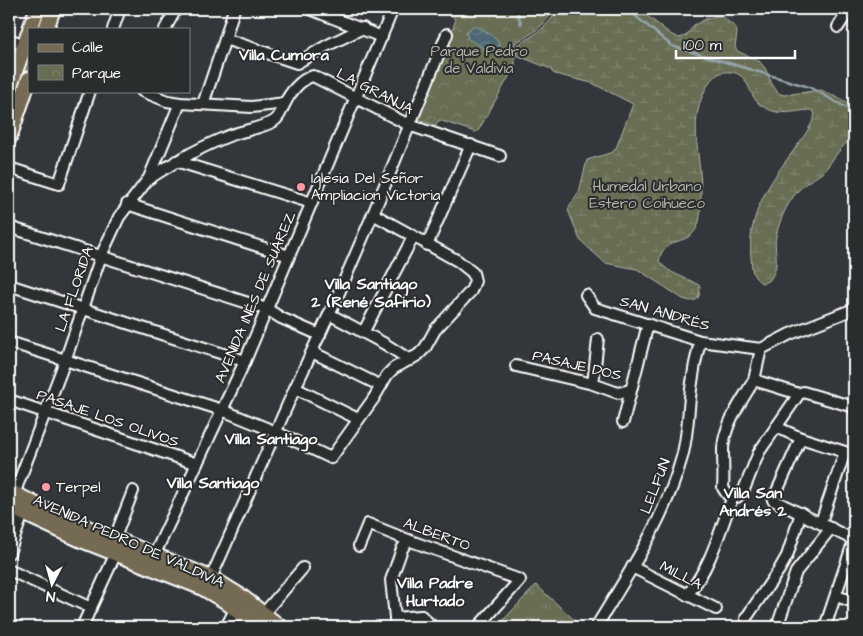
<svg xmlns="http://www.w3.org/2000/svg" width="863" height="636" viewBox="0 0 863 636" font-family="'Architects Daughter',sans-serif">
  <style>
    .grass { fill: url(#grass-tufts); stroke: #b3b6a9 }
    .wetland { fill: url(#wetland-marsh); stroke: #b3b6a9 }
    .park { fill: url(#park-crowns); stroke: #b3b6a9 }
    .water { fill: url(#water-waves); stroke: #94a4aa }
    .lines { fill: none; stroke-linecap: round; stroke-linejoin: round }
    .stream { stroke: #94a4aa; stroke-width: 2.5 }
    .minor-casing { stroke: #fff; stroke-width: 14 }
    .major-casing { stroke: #fff; stroke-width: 18 }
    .minor { stroke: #2a2d2e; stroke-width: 10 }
    .major { stroke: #756b52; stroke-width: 14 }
    .poi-dot { fill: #ff9aa2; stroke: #2a2d2e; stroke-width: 2 }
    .labels { text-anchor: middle; stroke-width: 4; stroke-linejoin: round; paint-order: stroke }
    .park-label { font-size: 15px; fill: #b3b6a9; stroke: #2a2d2e }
    .street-label { font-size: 15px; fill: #fff; stroke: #2a2d2e }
    .poi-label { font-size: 15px; fill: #fff; stroke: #2a2d2e; text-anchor: start }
    .neighbourhood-label { font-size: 16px; font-weight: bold; fill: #fff; stroke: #2a2d2e }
  </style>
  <defs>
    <pattern id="grass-tufts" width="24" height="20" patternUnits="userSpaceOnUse" patternTransform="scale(1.25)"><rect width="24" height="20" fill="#676d53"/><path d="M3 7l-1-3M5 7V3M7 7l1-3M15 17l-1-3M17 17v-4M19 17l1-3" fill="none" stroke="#7e836d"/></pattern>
    <pattern id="wetland-marsh" width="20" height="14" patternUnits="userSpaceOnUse" patternTransform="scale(1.25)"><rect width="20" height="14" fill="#676d53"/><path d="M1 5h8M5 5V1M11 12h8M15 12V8" fill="none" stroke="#7e836d"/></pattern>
    <pattern id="park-crowns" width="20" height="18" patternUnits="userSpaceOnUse" patternTransform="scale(1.25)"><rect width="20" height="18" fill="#676d53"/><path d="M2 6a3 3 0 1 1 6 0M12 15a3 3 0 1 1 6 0" fill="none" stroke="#7e836d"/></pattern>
    <pattern id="water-waves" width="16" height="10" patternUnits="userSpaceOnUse" patternTransform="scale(1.25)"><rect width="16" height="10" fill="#4d6872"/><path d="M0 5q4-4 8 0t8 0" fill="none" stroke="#687f87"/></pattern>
  </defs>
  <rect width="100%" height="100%" fill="#33373b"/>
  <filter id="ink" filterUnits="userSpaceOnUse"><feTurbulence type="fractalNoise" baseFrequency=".02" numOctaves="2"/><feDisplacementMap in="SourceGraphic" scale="10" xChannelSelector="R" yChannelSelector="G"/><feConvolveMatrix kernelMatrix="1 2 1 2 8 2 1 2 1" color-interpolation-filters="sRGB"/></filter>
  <g filter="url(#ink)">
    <g class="grass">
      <polygon points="27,51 29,52 29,70 9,129 9,105"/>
      <polygon points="536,585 582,627 497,627"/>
    </g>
    <path class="wetland" d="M558,9H638L672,35L679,38L686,36L694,25L706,19L719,15L723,17L736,28L737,33L735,47L737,51L759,61L765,68L772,84L778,93L784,95L821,90L854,105V138C840,145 834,160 823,172C817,177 810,180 804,185C789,198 780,218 776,236C773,253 782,264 769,281L762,283C751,277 752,268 751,257C747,214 770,182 794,150C802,138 812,127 815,114L812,110C801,110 788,114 777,112C771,111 762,107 757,102C748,91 748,74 731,72C721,71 714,75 709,83C686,120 701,152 701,191C701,199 701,218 698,225C689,248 664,234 659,261C669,275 685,276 700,286L699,296L696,300L690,301L683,299L637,269L605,263L580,240L568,210L570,205L579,192L587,160L613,152L616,148L633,104L592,83L555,74L552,72L551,69L516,55L518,45C534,35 549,26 558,9Z"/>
    <path class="park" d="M440,9H554C545,26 532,34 515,43V66L478,131L475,132L439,120L436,126L419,119V116L455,22L454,17Z"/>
    <path class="water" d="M473,26C481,27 498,38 500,46L498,49L492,53L468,39L466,32Z"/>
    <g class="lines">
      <g class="stream">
        <polyline points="516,9 521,24"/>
        <polyline points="627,9 672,46 809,87 854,112"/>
      </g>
      <g class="minor-casing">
        <g id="minor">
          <polyline points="310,9 382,37"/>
          <polyline points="838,27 850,9"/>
          <polyline points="113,29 120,9"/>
          <polyline points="165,29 176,9"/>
          <polyline points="9,39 29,47"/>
          <polyline points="225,39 297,63 326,46 363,28"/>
          <polyline points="142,91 167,101 180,103 252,107 285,103"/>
          <polyline points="203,104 225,39 234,9"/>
          <polyline points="176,161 312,203"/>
          <polyline points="9,168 59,184 90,91"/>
          <path d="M150,178C176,161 202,146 231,135C242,131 265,127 274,121C280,117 281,111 284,105C289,94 300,79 313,76L409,125L500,156"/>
          <polyline points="127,204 289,256"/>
          <polyline points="9,227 267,309 281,318 320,335"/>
          <polyline points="427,245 471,145"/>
          <polyline points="9,285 245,361"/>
          <polyline points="586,295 595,308 700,341 761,349 790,334 854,309"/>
          <polyline points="329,314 385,344 410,360"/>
          <polyline points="364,331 413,237"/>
          <polyline points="9,342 222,410 276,432 331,458 374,398 387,375 394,368 418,355 425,348 435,330 471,291 475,281 473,273 458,261 373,214"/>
          <polyline points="761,349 754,380 799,394 803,392 854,407"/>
          <polyline points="312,352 381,386"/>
          <polyline points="516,366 593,384 618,393 630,390"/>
          <polyline points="593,384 598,339"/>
          <polyline points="295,388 358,419"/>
          <polyline points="9,400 197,464"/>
          <polyline points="623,422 648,324"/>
          <polyline points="776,427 801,438 773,500 854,540"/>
          <polyline points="801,438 845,452 821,522"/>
          <polyline points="14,494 65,361 101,256 119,217 149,178 180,103"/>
          <path d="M733,496L727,494L723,488C724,475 723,462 723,449C724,424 742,401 754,380"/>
          <polyline points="114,540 133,491"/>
          <polyline points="359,546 368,524 408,540 520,580 478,627"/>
          <polyline points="9,553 23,513 27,508"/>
          <polyline points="152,560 245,361 393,9"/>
          <polyline points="632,567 716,609"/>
          <polyline points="9,570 91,608"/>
          <polyline points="211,578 295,388 338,295 373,214 447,34"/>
          <path d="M687,595C711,567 720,530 733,496L737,497L743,492L759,452L799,394"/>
          <polyline points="836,596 854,602"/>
          <polyline points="263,614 303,568"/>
          <polyline points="421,616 433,627"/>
          <polyline points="395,618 421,616"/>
          <polyline points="746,618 779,570 787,556 801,513"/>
          <polyline points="82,627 116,553"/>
          <polyline points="226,627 238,604"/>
          <polyline points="396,627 391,580 402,549 408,540"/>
          <polyline points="410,627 421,616"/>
          <path d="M596,627C629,573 665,519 682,457C688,435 688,412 691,389C693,373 696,357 700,341"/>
          <polyline points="777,627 796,572 831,528"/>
          <polyline points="825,627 854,540"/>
        </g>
      </g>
      <g class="major-casing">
        <g id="major">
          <polyline points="30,29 37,9"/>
          <polyline points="46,29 53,9"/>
          <polyline points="9,89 29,32"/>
          <polyline points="9,138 29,79"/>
          <polyline points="9,491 58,516 211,578 242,597 280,627"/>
          <polyline points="9,504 23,513 79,539 201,587 225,601 258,627"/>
        </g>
      </g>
      <use href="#minor" class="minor"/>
      <use href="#major" class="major"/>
    </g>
  </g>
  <g class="poi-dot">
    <circle cx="301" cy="187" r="5"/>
    <circle cx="46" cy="487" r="5"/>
  </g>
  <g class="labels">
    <g class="park-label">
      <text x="479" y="56">Parque Pedro<tspan x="479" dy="17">de Valdivia</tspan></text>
      <text x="647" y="191">Humedal Urbano<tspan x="647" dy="17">Estero Coihueco</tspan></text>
    </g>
    <g class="street-label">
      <text transform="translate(375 91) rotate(27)" y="5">LA GRANJA</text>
      <text transform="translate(74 289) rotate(-71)" y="5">LA FLORIDA</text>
      <text transform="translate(255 297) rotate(-67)" y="5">AVENIDA INÉS DE SUÁREZ</text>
      <text transform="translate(665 313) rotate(16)" y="5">SAN ANDRÉS</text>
      <text transform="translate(577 365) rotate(13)" y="5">PASAJE DOS</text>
      <text transform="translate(108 418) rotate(19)" y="5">PASAJE LOS OLIVOS</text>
      <text transform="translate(655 486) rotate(-69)" y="5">LELFUN</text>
      <text transform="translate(437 534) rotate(20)" y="5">ALBERTO</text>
      <text transform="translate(129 541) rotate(24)" y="5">AVENIDA PEDRO DE VALDIVIA</text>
      <text transform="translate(681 575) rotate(27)" y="5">MILLA</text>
    </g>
    <g class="poi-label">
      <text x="311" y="183">Iglesia Del Señor<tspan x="311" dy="17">Ampliacion Victoria</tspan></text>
      <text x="56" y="492">Terpel</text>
    </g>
    <g class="neighbourhood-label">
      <text x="284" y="60">Villa Cumora</text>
      <text x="371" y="289">Villa Santiago<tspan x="371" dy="18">2 (René Safirio)</tspan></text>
      <text x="271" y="444">Villa Santiago</text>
      <text x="213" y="488">Villa Santiago</text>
      <text x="753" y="498">Villa San<tspan x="753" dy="18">Andrés 2</tspan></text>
      <text x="435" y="588">Villa Padre<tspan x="435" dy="18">Hurtado</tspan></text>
    </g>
  </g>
  <rect width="863" height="636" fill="none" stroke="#2a2d2e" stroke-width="30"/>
  <rect x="15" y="15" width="833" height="606" fill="none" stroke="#fff" stroke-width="2" filter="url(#ink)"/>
  <rect x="28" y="28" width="162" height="65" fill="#2a2d2e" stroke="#7f8182"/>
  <rect x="38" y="44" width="25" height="8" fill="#756b52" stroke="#7f8182"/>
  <text x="72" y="52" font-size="15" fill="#ffffff">Calle</text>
  <rect x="38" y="65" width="25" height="15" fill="url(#park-crowns)" stroke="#7f8182"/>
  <text x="72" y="78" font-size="15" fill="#ffffff">Parque</text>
  <g transform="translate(52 584) rotate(186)" stroke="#2a2d2e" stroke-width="4" paint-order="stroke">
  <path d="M0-4L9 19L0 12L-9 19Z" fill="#ffffff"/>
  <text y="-8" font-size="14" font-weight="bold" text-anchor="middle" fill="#ffffff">N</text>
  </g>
  <path d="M676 50v8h119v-8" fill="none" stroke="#ffffff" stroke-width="2.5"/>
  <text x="683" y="50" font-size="15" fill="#ffffff" stroke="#2a2d2e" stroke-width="4" paint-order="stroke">100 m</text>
</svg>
